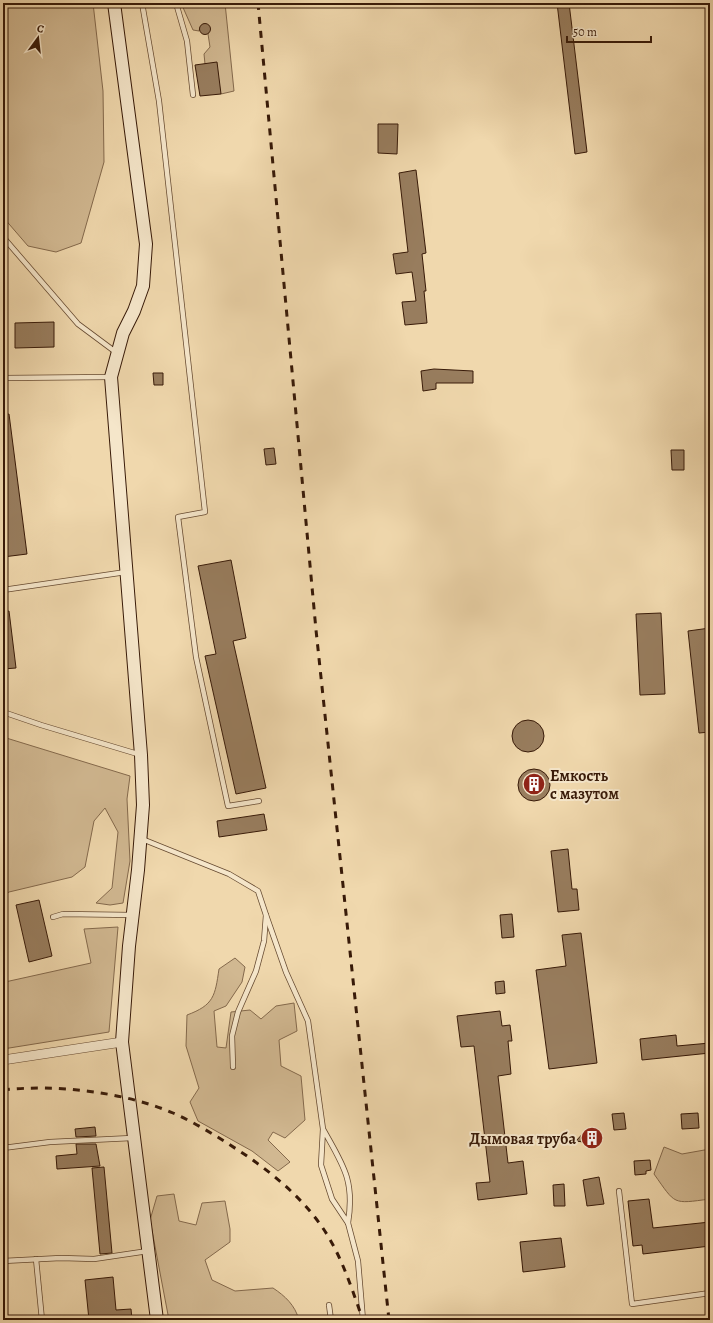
<svg xmlns="http://www.w3.org/2000/svg" width="713" height="1323" viewBox="0 0 713 1323" font-family="Alegreya,serif">
  <style>
    .green { fill: #d1b891; stroke: #84694c }
    .building { fill: #987d5e; stroke: #381a08 }
    .lines { fill: none; stroke-linecap: round; stroke-linejoin: round }
    .lane-casing { stroke: #664a31; stroke-width: 6 }
    .street-casing { stroke: #664a31; stroke-width: 10 }
    .secondary-casing { stroke: #381a08; stroke-width: 14 }
    .lane { stroke: #f5e6ca; stroke-width: 4.5 }
    .street { stroke: #f5e6ca; stroke-width: 9 }
    .secondary { stroke: #f5e6ca; stroke-width: 12 }
    .rail { stroke: #381a08; stroke-width: 3; stroke-dasharray: 7 7; stroke-linecap: butt }
    .labels { text-anchor: middle; stroke-width: 4; stroke-linejoin: round; paint-order: stroke }
    .poi-label { font-size: 16px; font-weight: bold; fill: #381a08; stroke: #f5e6ca; text-anchor: start }
  </style>
  <rect width="100%" height="100%" fill="#f0d8ad"/>
  <filter id="stains"><feTurbulence type="fractalNoise" baseFrequency=".005" numOctaves="4"/><feColorMatrix values="0 0 0 0 .2 0 0 0 0 .09 0 0 0 0 .02 0 0 0 .5 -.17"/></filter>
  <radialGradient id="worn" r=".72"><stop offset=".6" stop-color="#630" stop-opacity="0"/><stop offset="1" stop-color="#630" stop-opacity=".3"/></radialGradient>
  <g class="green">
    <polygon points="3,3 93,3 103,91 104,162 81,243 56,252 28,246 3,217"/>
    <polygon points="181,3 225,3 234,91 221,94 205,64 204,54 210,47 208,34 210,28 207,25 203,24 200,27 199,31 193,30"/>
    <polygon points="3,737 130,776 127,799 130,861 123,903 110,905 96,903 112,888 118,832 105,808 94,821 85,867 72,877 9,892 3,896"/>
    <polygon points="118,927 109,1032 3,1049 3,975 5,982 91,963 84,929"/>
    <path d="M235,958L245,967L242,982L226,1006L214,1011L217,1047L226,1048L231,1012L250,1010L261,1019L276,1006L294,1003L297,1031L279,1040L281,1066L301,1076L305,1120L285,1138L273,1132L268,1140L290,1162L278,1171L252,1151L198,1121L190,1102L199,1088L186,1046L187,1015C214,1005 215,996 219,969Z"/>
    <path d="M664,1147L682,1154L710,1149V1199C672,1204 676,1205 654,1174Z"/>
    <path d="M174,1194L179,1221L196,1225L202,1203L225,1201L230,1229V1242L205,1260L212,1280L235,1291L273,1288C285,1296 295,1305 299,1320H169L150,1220L157,1196Z"/>
  </g>
  <g class="building">
    <polygon points="557,3 569,3 587,152 575,154"/>
    <circle cx="205" cy="29" r="5.5"/>
    <polygon points="217,62 221,94 200,96 195,65"/>
    <polygon points="378,124 398,124 397,154 378,153"/>
    <polygon points="416,170 426,253 422,254 426,291 424,291 427,323 405,325 402,302 416,301 412,272 396,274 393,254 408,252 399,173"/>
    <polygon points="54,322 54,347 15,348 15,323"/>
    <polygon points="434,369 473,371 473,383 436,383 436,389 423,391 421,371"/>
    <polygon points="153,373 163,373 163,385 154,385"/>
    <polygon points="9,414 27,554 3,557 3,415"/>
    <polygon points="274,448 276,464 266,465 264,449"/>
    <polygon points="671,450 684,450 684,470 672,470"/>
    <polygon points="231,560 246,638 233,641 266,788 236,794 205,656 216,654 198,566"/>
    <polygon points="9,611 16,668 3,669 3,612"/>
    <polygon points="661,613 665,694 640,695 636,614"/>
    <polygon points="710,628 710,732 699,733 688,631"/>
    <circle cx="528" cy="736" r="16"/>
    <circle cx="534" cy="785" r="16"/>
    <polygon points="264,814 267,830 219,837 217,821"/>
    <polygon points="568,849 572,889 577,889 579,910 558,912 551,851"/>
    <polygon points="39,900 52,956 29,962 16,905"/>
    <polygon points="512,914 514,937 502,938 500,915"/>
    <polygon points="581,933 597,1063 549,1069 536,970 566,966 562,935"/>
    <polygon points="504,981 505,993 496,994 495,982"/>
    <polygon points="500,1011 502,1026 510,1025 512,1041 508,1041 511,1074 498,1076 508,1163 523,1161 527,1194 478,1200 476,1183 490,1182 474,1046 461,1047 457,1016"/>
    <polygon points="676,1035 677,1046 710,1043 710,1053 642,1060 640,1039"/>
    <polygon points="624,1113 626,1129 614,1130 612,1114"/>
    <polygon points="698,1113 699,1128 682,1129 681,1114"/>
    <polygon points="95,1127 96,1136 76,1137 75,1129"/>
    <polygon points="594,1128 601,1134 601,1140 598,1145 591,1147 583,1142 576,1141 586,1130"/>
    <polygon points="76,1144 96,1144 100,1166 57,1169 56,1156 77,1154"/>
    <polygon points="650,1160 651,1170 646,1171 646,1174 635,1175 634,1161"/>
    <polygon points="104,1167 112,1253 100,1254 92,1168"/>
    <polygon points="599,1177 604,1204 587,1206 583,1180"/>
    <polygon points="564,1184 565,1206 554,1206 553,1185"/>
    <polygon points="649,1199 653,1228 710,1222 710,1246 643,1254 642,1245 633,1246 628,1201"/>
    <polygon points="561,1238 565,1267 523,1272 520,1242"/>
    <polygon points="113,1277 116,1310 131,1309 132,1320 89,1320 85,1280"/>
  </g>
  <g class="lines">
    <g class="lane-casing">
      <g id="lane">
        <polyline points="142,3 159,101 205,512 178,517 196,657 228,806 259,801"/>
        <polyline points="176,3 187,41 193,95"/>
        <polyline points="3,237 78,324 117,353"/>
        <polyline points="3,378 111,377"/>
        <polyline points="3,590 126,572"/>
        <polyline points="3,712 41,725 141,755"/>
        <polyline points="142,839 229,874 258,891 266,915 264,941 256,971 238,1012 232,1036 233,1067"/>
        <path d="M266,915L286,972L308,1021L323,1129L321,1165L332,1199L348,1223C355,1180 343,1165 323,1129"/>
        <polyline points="53,917 63,914 132,915"/>
        <polyline points="3,1148 50,1142 132,1138"/>
        <polyline points="619,1191 632,1304 710,1293"/>
        <polyline points="348,1223 358,1261 363,1320"/>
        <polyline points="36,1259 42,1320"/>
        <polyline points="3,1261 61,1258 94,1259 148,1251"/>
        <polyline points="329,1305 331,1320"/>
      </g>
    </g>
    <g class="street-casing">
      <polyline id="street" points="3,1060 122,1042"/>
    </g>
    <g class="secondary-casing">
      <polyline id="secondary" points="114,3 146,244 143,286 134,311 123,333 111,377 141,755 143,805 138,870 129,946 122,1042 157,1320"/>
    </g>
    <use href="#lane" class="lane"/>
    <use href="#street" class="street"/>
    <use href="#secondary" class="secondary"/>
    <g class="rail">
      <polyline points="258,3 316,630 389,1320"/>
      <path d="M3,1090C55,1084 125,1092 173,1113C198,1124 221,1139 244,1154C272,1173 300,1196 320,1224C341,1253 351,1287 363,1320"/>
    </g>
  </g>
  <defs>
    <g id="building-disc" transform="scale(1.15)"><circle r="9.5" fill="#8f2418" stroke="#f5e6ca"/><path d="M-4-6H4V6H1V3H-1V6H-4ZM-2.5-4.3h1.7v1.8h-1.7ZM.8-4.3h1.7v1.8H.8ZM-2.5-1h1.7V.8h-1.7ZM.8-1h1.7V.8H.8Z" fill="#fff"/></g>
  </defs>
  <g fill-rule="evenodd">
    <use href="#building-disc" x="534" y="784"/>
    <use href="#building-disc" x="592" y="1138"/>
  </g>
  <g class="labels">
    <g class="poi-label">
      <text x="550" y="781">Емкость<tspan x="550" dy="18">с мазутом</tspan></text>
      <text x="576" y="1144" text-anchor="end">Дымовая труба</text>
    </g>
  </g>
  <rect width="713" height="1323" fill="none" stroke="#f0d8ad" stroke-width="16"/>
  <rect x="4" y="4" width="705" height="1315" fill="none" stroke="#381a08" stroke-width="2"/>
  <rect x="8" y="8" width="697" height="1307" fill="none" stroke="#381a08"/>
  <g transform="translate(38 38) rotate(15)" stroke="#f5e6ca" stroke-width="3" paint-order="stroke">
  <path d="M0-3L7 15L0 10L-7 15Z" fill="#381a08"/>
  <text y="-6" font-size="11" font-weight="bold" text-anchor="middle" fill="#381a08">С</text>
  </g>
  <path d="M567 36v6h84v-6" fill="none" stroke="#381a08" stroke-width="2"/>
  <text x="573" y="36" font-size="12" fill="#381a08" stroke="#f5e6ca" stroke-width="3" paint-order="stroke">50 m</text>
  <rect width="100%" height="100%" filter="url(#stains)"/>
  <rect width="100%" height="100%" fill="url(#worn)"/>
</svg>
